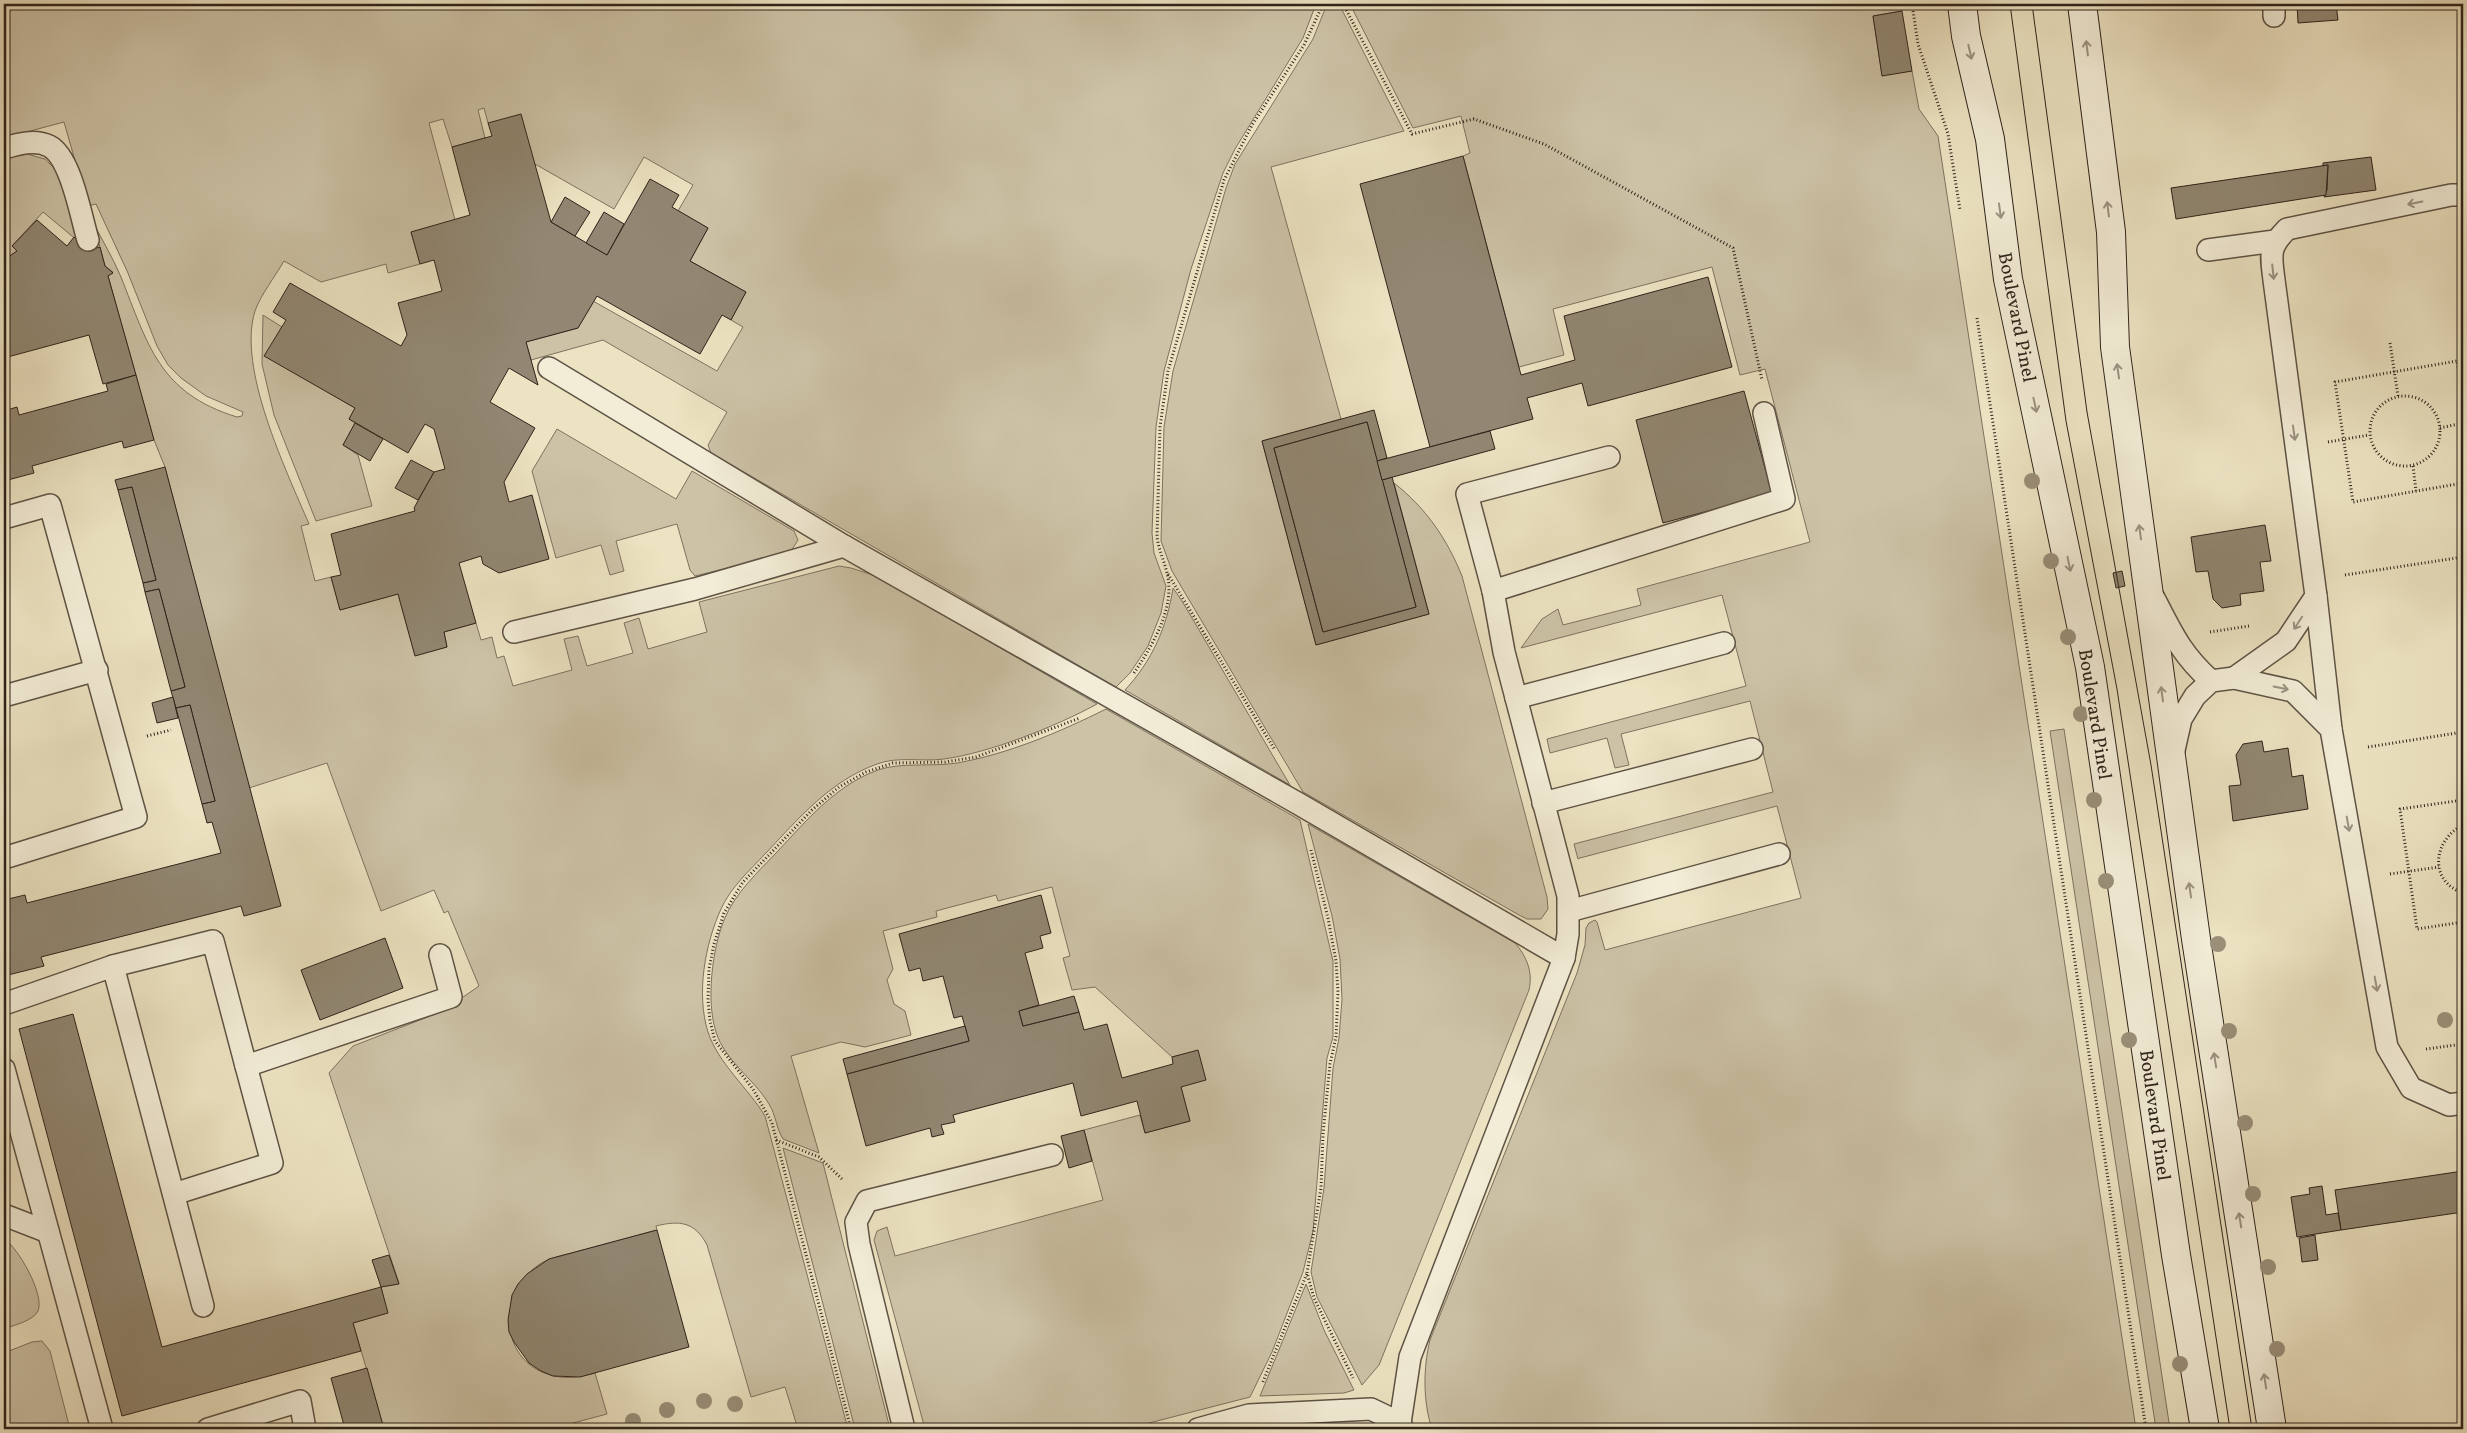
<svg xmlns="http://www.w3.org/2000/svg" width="2467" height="1433" viewBox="0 0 2467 1433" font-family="Vollkorn,serif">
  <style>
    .green { fill: #ccc2a6; stroke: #7e7260 }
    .building { fill: #918772; stroke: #2f231b }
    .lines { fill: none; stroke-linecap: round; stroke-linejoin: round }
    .lane-casing { stroke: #5e5345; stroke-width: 24 }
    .secondary-casing { stroke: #2f231b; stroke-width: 30 }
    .path { stroke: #2f231b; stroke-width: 3; stroke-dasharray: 1 2.5; stroke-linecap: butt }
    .lane { stroke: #f3edd7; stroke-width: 21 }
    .secondary { stroke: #f3edd7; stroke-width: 28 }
    .tram { stroke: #2f231b; stroke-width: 1 }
    .tree { fill: #9a8f79 }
    .oneway { stroke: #9b9282 }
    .labels { text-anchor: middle; stroke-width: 4; stroke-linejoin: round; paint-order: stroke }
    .street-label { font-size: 19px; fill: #2f231b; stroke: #f3edd7 }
  </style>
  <rect width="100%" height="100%" fill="#ece3c2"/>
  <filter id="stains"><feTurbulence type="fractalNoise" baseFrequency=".004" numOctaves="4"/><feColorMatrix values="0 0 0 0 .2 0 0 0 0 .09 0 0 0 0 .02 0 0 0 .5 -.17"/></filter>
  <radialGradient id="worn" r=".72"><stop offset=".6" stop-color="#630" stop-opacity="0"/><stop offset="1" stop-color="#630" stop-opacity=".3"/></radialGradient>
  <g class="green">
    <path d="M4,4H1316L1303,38L1235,149L1223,173L1191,269L1164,371L1156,427L1152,533L1154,553L1166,586L1161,613L1148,646L1130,673L1116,687L711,453L708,445L727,412L603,340L531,360L526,342L578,328L593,301L717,371L743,327L731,320L746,292L690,261L708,228L678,211L693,185L644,157L614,209L535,164L488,123L484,108L478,110L485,138L452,147L443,119L429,123L455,220L411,232L420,264L388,273L386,264L321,282L284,261C275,277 261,294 255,311C237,368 286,470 309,524L301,526L315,581L331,577L340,610L398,594L415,655L447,647L444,632L476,623L481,640L492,637L497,658L504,656L513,686L572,670L564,639L578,636L587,666L633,653L624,623L639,618L648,649L707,632L699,602L839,566L851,568L876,576L1097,704C1057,726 989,753 944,759C922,762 898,756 877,764C830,781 799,818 766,853C749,871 731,887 721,909C705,944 696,994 708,1032C718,1063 748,1088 765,1116L848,1429H798L785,1387L751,1397L707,1245C695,1222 680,1220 656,1226L657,1230C631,1237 605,1244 580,1251C566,1255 548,1257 537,1266C496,1296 500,1364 554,1376C568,1379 581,1377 595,1373L607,1414L551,1429H384L353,1323L387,1313L381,1287L399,1283L329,1073L353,1046L443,1011L479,986L448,911L444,913L434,890L381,911L327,763L249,788L165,467L154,440L108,276L113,272L105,266L93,222C102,240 113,258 121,277C148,345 159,393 237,417L242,416L243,412L206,396L181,378L168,365L157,346L128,273L96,204L88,206L64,122L4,138Z"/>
    <path d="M1327,4H1339L1404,131L1271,167L1341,419L1262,441L1316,645L1429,614L1394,483C1426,508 1447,539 1462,576L1547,897L1548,909L1541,919H1527L1519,915L1303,792L1172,571L1161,541L1164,427L1173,371L1226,188L1235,164L1313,39Z"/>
    <path d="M1350,4H1901L1902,11L1873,16L1882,75L1912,71L1919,109L1938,136L2136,1429H1432C1423,1402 1423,1368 1430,1340L1577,973L1585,945L1586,928L1589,923L1595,920L1597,922L1605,950L1801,898L1777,806L1580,858L1578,859L1574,844L1773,792L1750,701L1621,734L1629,765L1615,768L1607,738L1550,753L1547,739L1746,686L1722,595L1521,648L1542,619L1558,609L1563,625L1641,605L1637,589L1810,542L1765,369L1740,375L1712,267L1553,309L1564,355L1519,367L1463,156L1470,153L1461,116L1413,128Z"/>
    <polygon points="27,154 45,159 58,172 78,241 43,212 12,246 17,251 4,260 4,158"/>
    <polygon points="263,315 282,327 265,356 355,408 349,419 355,423 343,445 358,455 372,506 316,521 274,415 262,364"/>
    <polygon points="557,429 676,499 692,471 794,531 798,540 791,551 782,555 695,576 690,570 677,524 616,541 624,571 610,575 601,545 556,558 532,471"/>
    <path d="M1173,588L1182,601L1290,785L1125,690C1152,661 1167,627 1173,588Z"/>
    <path d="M1106,709L1300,820L1333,961V1037L1327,1058L1313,1231L1303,1272L1272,1352L1250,1397L1126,1429H925L874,1240L877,1231L887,1227L895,1256L1103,1200L1084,1130L1140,1115L1145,1133L1190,1121L1181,1087L1198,1051L1172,1057L1095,987L1072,990L1063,958L1070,956L1052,887L998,901L996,895L936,911L937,917L883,931L893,969L887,980L894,1004L905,1011L911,1035L865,1047L841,1042L791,1056L819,1153L783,1139C776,1128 776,1115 769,1104C754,1079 725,1061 716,1032C706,1001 712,950 724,920C735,893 757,873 777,852C807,820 836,785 878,770C900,762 933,767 957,763C1008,754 1060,732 1106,709Z"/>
    <polygon points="2064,729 2170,1429 2156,1429 2050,731"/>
    <path d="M1308,824L1515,943C1527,957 1533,972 1529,990L1379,1365L1362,1385L1317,1297L1311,1272L1324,1188L1333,1068L1339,1038L1342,999L1340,959L1332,916Z"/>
    <polygon points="783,1148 823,1163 890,1429 855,1429"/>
    <path d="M4,1239C18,1247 45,1295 38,1311C33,1321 14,1325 4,1329Z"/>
    <polygon points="1306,1284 1324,1330 1354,1390 1344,1393 1260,1396"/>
    <polygon points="42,1341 50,1351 70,1429 4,1429 4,1353 32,1342"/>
  </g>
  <g class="building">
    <polygon points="2155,4 2184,4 2155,8"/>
    <polygon points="2297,4 2336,4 2338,20 2298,23"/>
    <polygon points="1902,11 1912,71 1882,76 1873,16"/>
    <polygon points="521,114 551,222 607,255 650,179 679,195 672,207 708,228 690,261 746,292 731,320 722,315 700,354 597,296 578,328 526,342 538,385 509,368 490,402 535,428 504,482 509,502 532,495 549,559 499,573 483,564 481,556 459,563 476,623 444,632 447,647 415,656 398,594 340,610 331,577 341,575 331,534 415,511 414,508 434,472 445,469 434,429 425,424 408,453 349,419 355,408 264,356 286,320 273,312 290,283 401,346 407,335 398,303 442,291 434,260 420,264 411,232 470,215 452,147 492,136 488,123"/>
    <polygon points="1463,156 1521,375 1575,360 1564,316 1708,277 1732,367 1588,406 1582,383 1527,398 1533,419 1430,447 1360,184"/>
    <polygon points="2371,157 2376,190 2324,197 2327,190 2328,165 2323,166 2323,163"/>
    <polygon points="2328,165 2326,195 2176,219 2171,188"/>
    <polygon points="565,197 590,212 575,236 551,222"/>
    <polygon points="604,212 624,224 607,255 586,243"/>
    <polygon points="37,220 67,246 74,237 89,250 100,247 105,266 113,273 108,276 136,375 103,384 89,335 4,358 4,260 17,251 12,246"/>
    <polygon points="136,375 154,440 124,448 122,441 32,466 34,473 4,481 4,411 17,407 19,415 108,391 106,384"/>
    <polygon points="1744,391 1772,494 1663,523 1636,420"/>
    <polygon points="1374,410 1387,458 1377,461 1367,422 1274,448 1323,632 1416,607 1382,480 1392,477 1429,614 1316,645 1262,441"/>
    <polygon points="1367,422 1416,607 1323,632 1274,448"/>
    <polygon points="355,423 383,439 370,461 343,445"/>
    <polygon points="1490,431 1495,449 1382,480 1377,461"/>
    <polygon points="411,460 434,472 418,500 395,488"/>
    <polygon points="165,467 281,906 244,916 241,906 41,957 44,966 4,976 4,900 25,895 27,903 221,853 212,822 207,823 202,804 215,801 190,705 176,708 171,691 185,687 159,589 145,592 143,583 156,580 132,487 118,490 115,480"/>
    <polygon points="132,487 156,580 143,583 118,490"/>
    <polygon points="2265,525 2271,561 2260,562 2264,591 2240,594 2241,605 2222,608 2213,599 2208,571 2196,572 2191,537"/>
    <polygon points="2122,571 2125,586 2116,588 2113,573"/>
    <polygon points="159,589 185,687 171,691 145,592"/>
    <polygon points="173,697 178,718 157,723 152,703"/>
    <polygon points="190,705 215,801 202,804 176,708"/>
    <polygon points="2262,741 2264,752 2288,748 2292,777 2303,775 2308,809 2233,821 2229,786 2241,785 2236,755 2243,744"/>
    <polygon points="1041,895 1051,933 1040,936 1043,948 1025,953 1039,1005 1019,1011 1023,1026 1079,1012 1084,1030 1107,1024 1122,1078 1173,1064 1172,1057 1198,1050 1206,1080 1181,1087 1190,1121 1145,1133 1137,1101 1081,1116 1073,1083 953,1115 955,1122 941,1125 944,1134 932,1137 930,1128 866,1146 847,1074 969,1041 962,1016 954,1018 943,976 923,981 920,968 909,971 899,934"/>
    <polygon points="385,938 403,988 320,1020 301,970"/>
    <polygon points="1074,996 1079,1012 1023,1026 1019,1011"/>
    <polygon points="73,1014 162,1347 381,1287 388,1313 353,1323 361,1351 122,1416 19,1029"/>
    <polygon points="965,1026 969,1041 847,1074 843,1059"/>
    <polygon points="1084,1130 1092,1161 1069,1168 1061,1136"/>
    <polygon points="2463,1171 2463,1212 2341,1230 2335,1190"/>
    <polygon points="2322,1186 2326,1215 2338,1213 2341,1230 2297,1237 2291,1197 2310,1194 2309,1188"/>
    <polygon points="657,1230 689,1347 580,1377 553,1376 541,1371 529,1363 514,1342 509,1332 508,1320 512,1295 518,1284 527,1274 549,1259"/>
    <polygon points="2315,1235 2318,1260 2302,1262 2299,1238"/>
    <polygon points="389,1255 399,1284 381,1287 372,1260"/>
    <polygon points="367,1368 384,1429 345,1429 331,1378"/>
  </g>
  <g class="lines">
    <g class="lane-casing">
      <g id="lane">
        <polyline points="2274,4 2274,16"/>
        <path d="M4,148C18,144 35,139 49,146C71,157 81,217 88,240"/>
        <polyline points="2208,250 2275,241"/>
        <polyline points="549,368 844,546 1299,804 1564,958"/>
        <polyline points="4,518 50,505 136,817 4,858"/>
        <polyline points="1493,591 1784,499 1764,413"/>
        <polyline points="2316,596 2331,729"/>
        <path d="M2154,598C2172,633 2181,654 2211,681"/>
        <polyline points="514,632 695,589 844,546"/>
        <path d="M2234,678L2286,641L2316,596L2274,280C2271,255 2268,248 2287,229L2451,195H2463"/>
        <polyline points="4,696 97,670"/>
        <polyline points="1516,698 1724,643"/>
        <polyline points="2174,750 2181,719 2195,696 2211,681 2234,678 2293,691 2331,729 2387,1047 2411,1088 2449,1105 2463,1103"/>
        <polyline points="1543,803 1752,749"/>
        <polyline points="1569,911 1779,854"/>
        <polyline points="113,966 213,941 246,1066"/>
        <polyline points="4,1004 113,966 203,1306"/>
        <polyline points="4,1069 102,1429"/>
        <polyline points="174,1194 272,1163 246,1066 451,997 440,955"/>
        <polyline points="4,1215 48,1232"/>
        <polyline points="1400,1423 1410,1357 1564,958 1568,934 1568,896 1504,652 1493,591 1467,494 1609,457"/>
        <polyline points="208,1429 300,1401 305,1429"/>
        <polyline points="904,1429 859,1244 856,1222 867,1201 1052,1155"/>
        <polyline points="1198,1429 1249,1415 1371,1409 1400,1423 1403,1429"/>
      </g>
    </g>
    <g class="secondary-casing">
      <g id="secondary">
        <polyline points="1962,4 1966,36 1990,139 2008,279 2090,667 2176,1255 2205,1429"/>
        <polyline points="2082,4 2111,232 2115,347 2196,939 2272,1429"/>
      </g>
    </g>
    <g class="path">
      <polyline points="1343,4 1412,134 1474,119 1544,144 1733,248 1762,380"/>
      <polyline points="1912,4 1918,44 1948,134 1960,210"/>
      <polyline points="1977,318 2146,1429"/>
      <polyline points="2390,343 2398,396"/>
      <circle cx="2405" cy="431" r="35"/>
      <polyline points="2463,402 2457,361 2335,382 2353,502 2463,483"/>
      <polyline points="2440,428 2463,423"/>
      <polyline points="2328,442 2369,435"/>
      <polyline points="2413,466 2416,491"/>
      <polyline points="1168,574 1275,750"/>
      <polyline points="2345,575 2463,557"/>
      <polyline points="2210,632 2249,626"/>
      <path d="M1134,673C1152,646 1176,607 1167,573C1164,560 1159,551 1157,537L1160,427L1168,371L1224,180L1252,125L1304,45L1323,4"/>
      <polyline points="147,736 171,730"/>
      <polyline points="2368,747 2463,732"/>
      <polyline points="2460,800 2463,822"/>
      <polyline points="2463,800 2400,809 2417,929 2463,922"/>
      <path d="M2463,825C2433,840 2428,881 2463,893"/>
      <polyline points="1311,850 1328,918 1336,961 1338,992 1336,1037 1330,1064 1323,1134 1321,1188 1307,1273 1314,1298 1353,1378"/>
      <polyline points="2390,874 2439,867"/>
      <polyline points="2426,1049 2463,1044"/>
      <polyline points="776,1140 819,1157 842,1179"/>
      <polyline points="1263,1382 1307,1273"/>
      <polyline points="851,1429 772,1123 753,1089 715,1041 710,1021 708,1000 709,969 714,944 724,913 743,882 812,810 839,787 866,772 893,763 945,762 976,757 1080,718"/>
    </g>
    <use href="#lane" class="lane"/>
    <use href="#secondary" class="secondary"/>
    <g class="tram">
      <polyline points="2010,4 2066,421 2117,689 2230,1429"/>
      <polyline points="2032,4 2087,412 2151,765 2252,1429"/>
    </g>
  </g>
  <g class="tree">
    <circle cx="2032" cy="481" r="8"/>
    <circle cx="2051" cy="561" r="8"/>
    <circle cx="2068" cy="637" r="8"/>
    <circle cx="2081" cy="714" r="8"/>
    <circle cx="2094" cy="800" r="8"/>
    <circle cx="2106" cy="881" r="8"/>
    <circle cx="2218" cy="944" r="8"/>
    <circle cx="2445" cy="1020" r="8"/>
    <circle cx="2229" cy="1031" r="8"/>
    <circle cx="2129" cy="1040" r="8"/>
    <circle cx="2245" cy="1123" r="8"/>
    <circle cx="2253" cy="1194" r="8"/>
    <circle cx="2268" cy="1267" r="8"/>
    <circle cx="2277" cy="1349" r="8"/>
    <circle cx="2180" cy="1364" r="8"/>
    <circle cx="704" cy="1401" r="8"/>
    <circle cx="735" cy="1404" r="8"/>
    <circle cx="667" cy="1410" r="8"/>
    <circle cx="633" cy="1421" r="8"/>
  </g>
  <defs><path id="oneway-shaft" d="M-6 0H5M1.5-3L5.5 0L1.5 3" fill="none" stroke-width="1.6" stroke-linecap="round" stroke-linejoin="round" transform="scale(1.25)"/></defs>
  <g class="oneway">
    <use href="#oneway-shaft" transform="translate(2087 48) rotate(-97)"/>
    <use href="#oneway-shaft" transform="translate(1970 52) rotate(77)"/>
    <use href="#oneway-shaft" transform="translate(2415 203) rotate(169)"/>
    <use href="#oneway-shaft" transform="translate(2108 209) rotate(-97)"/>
    <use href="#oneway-shaft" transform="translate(2000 211) rotate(82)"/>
    <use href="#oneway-shaft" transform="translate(2273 272) rotate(84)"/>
    <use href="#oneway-shaft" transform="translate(2118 371) rotate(-98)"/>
    <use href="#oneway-shaft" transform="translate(2035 405) rotate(78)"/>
    <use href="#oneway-shaft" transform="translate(2294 433) rotate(82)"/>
    <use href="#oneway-shaft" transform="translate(2140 532) rotate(-98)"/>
    <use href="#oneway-shaft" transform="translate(2069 564) rotate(78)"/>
    <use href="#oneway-shaft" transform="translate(2298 623) rotate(123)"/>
    <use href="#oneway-shaft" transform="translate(2281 688) rotate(12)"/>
    <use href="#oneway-shaft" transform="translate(2162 694) rotate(-98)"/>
    <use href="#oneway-shaft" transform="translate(2348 824) rotate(80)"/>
    <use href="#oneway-shaft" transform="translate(2190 890) rotate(-98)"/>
    <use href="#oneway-shaft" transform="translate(2376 984) rotate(80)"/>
    <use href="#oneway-shaft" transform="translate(2215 1060) rotate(-99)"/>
    <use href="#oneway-shaft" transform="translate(2240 1220) rotate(-99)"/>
    <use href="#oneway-shaft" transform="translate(2265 1381) rotate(-99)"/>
  </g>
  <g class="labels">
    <g class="street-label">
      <text transform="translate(2018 317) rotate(79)" y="7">Boulevard Pinel</text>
      <text transform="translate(2096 714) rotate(81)" y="7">Boulevard Pinel</text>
      <text transform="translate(2156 1115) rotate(82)" y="7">Boulevard Pinel</text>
    </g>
  </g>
  <rect width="2467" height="1433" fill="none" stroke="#ece3c2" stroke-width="20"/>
  <rect x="5" y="5" width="2457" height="1423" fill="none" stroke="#2f231b" stroke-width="2.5"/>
  <rect x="10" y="10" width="2447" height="1413" fill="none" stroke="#2f231b"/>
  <rect width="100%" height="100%" filter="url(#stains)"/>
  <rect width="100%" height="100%" fill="url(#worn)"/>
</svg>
